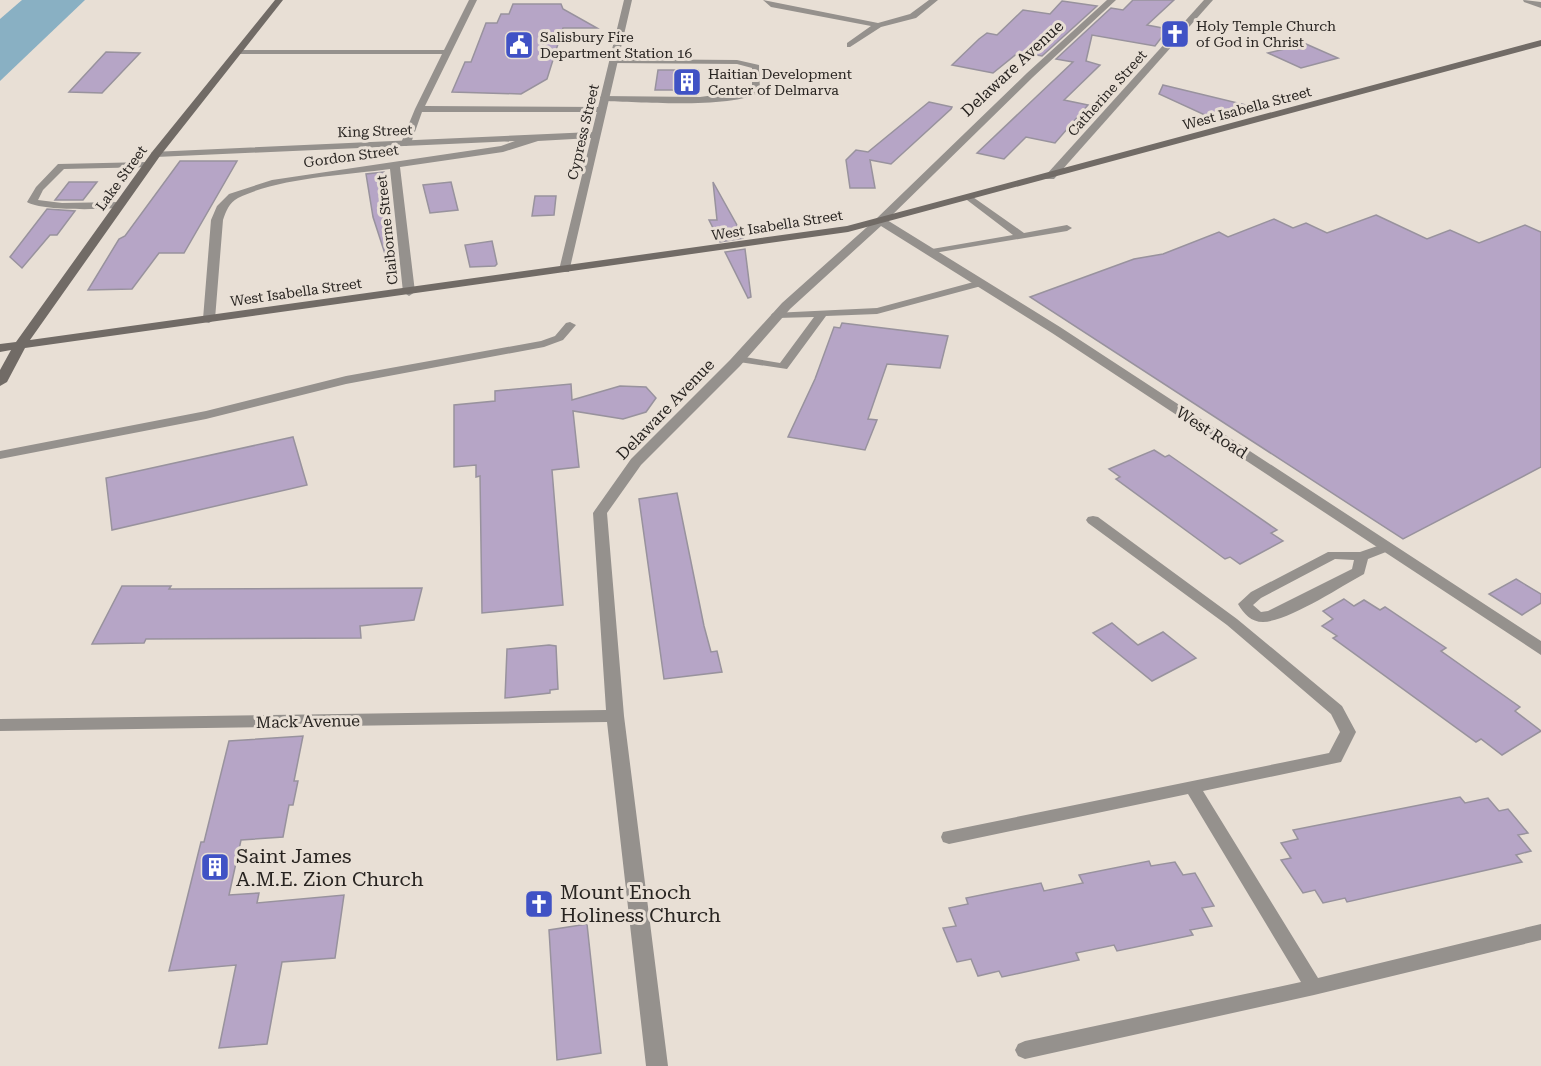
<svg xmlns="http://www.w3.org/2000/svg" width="1541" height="1066" viewBox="0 0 1541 1066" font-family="'Roboto Serif',serif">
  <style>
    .water { fill: #89b0c3 }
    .building { fill: #b6a5c6; stroke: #98929d; stroke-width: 1.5 }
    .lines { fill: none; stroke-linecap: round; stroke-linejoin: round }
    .lane { fill: #95918d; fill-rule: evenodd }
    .street { fill: #95918d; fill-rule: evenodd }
    .secondary { fill: #716b66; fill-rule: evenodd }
    .labels { text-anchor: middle; stroke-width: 6; stroke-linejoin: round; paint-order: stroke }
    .far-poi-label { font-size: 14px; fill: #282421; stroke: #e8dfd5; text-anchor: start }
    .far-street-label { font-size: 14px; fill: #282421; stroke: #e8dfd5 }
    .street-label { font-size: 16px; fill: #282421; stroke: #e8dfd5 }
    .near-poi-label { font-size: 20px; fill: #282421; stroke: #e8dfd5; text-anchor: start }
  </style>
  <rect width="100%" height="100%" fill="#e8dfd5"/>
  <polygon class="water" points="22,0 85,0 0,81 0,19"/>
  <g class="building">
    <polygon points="1133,0 1174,0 1147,25 1168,29 1155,46 1092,35 1086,61 1100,65 1064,100 1088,105 1055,143 1026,137 1004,159 977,153 1073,62 1056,59 1111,8 1123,10"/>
    <polygon points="1062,1 1097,6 1042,56 1019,52 993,73 952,65 979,39 987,33 997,35 1023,10 1050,14"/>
    <polygon points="513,4 561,4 563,9 597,28 563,28 547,79 521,94 452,92 465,62 471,62 486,23 497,23 501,14 509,14"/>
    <polygon points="1306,44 1338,58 1301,68 1268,53"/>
    <polygon points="106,52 140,53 102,93 69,92"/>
    <polygon points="658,70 698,70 696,90 655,90"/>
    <polygon points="1163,85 1246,105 1207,116 1159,94"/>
    <polygon points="929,102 952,107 951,109 891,164 870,160 875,188 850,188 846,160 856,150 868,152"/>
    <polygon points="180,161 237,161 184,253 159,253 132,289 88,290 119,239 125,236"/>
    <polygon points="384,172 397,260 388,263 373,217 366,174"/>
    <polygon points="69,182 97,182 83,200 55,200"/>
    <polygon points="451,182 458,210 430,213 423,185"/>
    <polygon points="713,182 743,236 743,238 720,242 709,220 717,220"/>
    <polygon points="535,196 556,196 554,215 532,216"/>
    <polygon points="47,209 75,211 57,235 50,235 22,268 10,257"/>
    <polygon points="1376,215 1427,239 1450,230 1479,243 1525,225 1541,232 1541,467 1403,539 1030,297 1134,259 1163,254 1219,232 1228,237 1274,219 1293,228 1306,223 1327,233"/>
    <polygon points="492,241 497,264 495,266 470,267 465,245"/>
    <polygon points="745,249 751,297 748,298 725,252"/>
    <polygon points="842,323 948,336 940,368 887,364 868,419 877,420 865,450 788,437 815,379 834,327 840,328"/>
    <polygon points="571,384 572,400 620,386 646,387 656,398 646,412 623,419 573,411 579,467 552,470 563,605 482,613 480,476 476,477 476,465 454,467 454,405 495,401 495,391"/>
    <polygon points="293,437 307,485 112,530 106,478"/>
    <polygon points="1154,450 1165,457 1169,455 1277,530 1271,533 1283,541 1240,564 1230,557 1225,559 1116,479 1120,477 1109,469"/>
    <polygon points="677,493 704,626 711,652 717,651 722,672 664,679 639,499"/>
    <polygon points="1516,579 1541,594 1541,603 1522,615 1489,594"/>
    <polygon points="122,586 171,586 169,589 422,588 414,620 360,626 361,638 146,639 144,643 92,644"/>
    <polygon points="1344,599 1354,606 1364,600 1380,610 1385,607 1446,648 1441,651 1520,707 1515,711 1541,731 1502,755 1481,739 1476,742 1333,638 1337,636 1322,626 1333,619 1323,611"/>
    <polygon points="1112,623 1138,645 1163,632 1196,658 1152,681 1093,633"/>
    <polygon points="549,645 556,646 558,689 550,690 550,693 505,698 507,649"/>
    <polygon points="303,736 294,781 298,781 293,805 289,805 283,837 241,840 229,895 259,893 257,903 344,895 335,958 282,962 267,1044 219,1048 236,965 169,971 201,842 204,842 229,741"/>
    <polygon points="1460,797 1465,803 1488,798 1499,811 1508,809 1528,833 1518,835 1531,851 1516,855 1522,862 1347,902 1345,898 1323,903 1315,890 1303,893 1281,860 1291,858 1281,843 1298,839 1293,830"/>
    <polygon points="1149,861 1151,866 1175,862 1183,875 1195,873 1214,906 1202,908 1212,926 1190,930 1193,935 1117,951 1114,945 1076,953 1079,960 1002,977 999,971 978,976 971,959 957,962 943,928 956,926 949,908 968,904 966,898 1041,883 1044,891 1083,883 1079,875"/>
    <polygon points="587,924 601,1053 557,1060 549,930"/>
  </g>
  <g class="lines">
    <g class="lane">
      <polygon points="469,0 477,0 425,106 601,107 604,108 604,112 422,112 411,143 406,146 401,143 415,109 442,54 237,54 233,52 237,50 444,50"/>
      <polygon points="763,0 878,23 910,14 929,0 938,0 916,18 881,27 850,47 847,47 847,43 871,26 771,7"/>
      <path d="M610,59L737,60L759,65L760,92C734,109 638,102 604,101L600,98L601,96L700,97L752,90V68L737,64L613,63H610Z"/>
      <path d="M148,162L153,165L151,167L64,169L43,190L38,200L62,203L120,202L123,203V207C106,210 40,211 27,202L36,187L58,164Z"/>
      <polygon points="970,195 1024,233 1067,225 1072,228 1067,231 928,254 927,252 932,249 1013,235 967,200 965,198"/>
      <polygon points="981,280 986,283 985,285 877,314 826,316 787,369 739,362 733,359 739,356 780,363 814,317 777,318 771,315 773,313 877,308"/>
      <polygon points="570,322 576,325 563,340 544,347 346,384 206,419 0,459 0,451 206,411 346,376 541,341 555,336 566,323"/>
      <polygon points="1093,516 1098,517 1237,619 1342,706 1356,732 1341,762 1203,791 1318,978 1541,924 1541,940 1314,995 1025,1059 1018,1056 1015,1050 1018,1044 1025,1041 1301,982 1188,794 949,844 943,842 941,837 943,832 1329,753 1340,732 1331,714 1227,625 1088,523 1086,520 1088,517"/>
      <path d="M1386,543L1393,547L1391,550L1368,559L1364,574C1340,587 1289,621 1263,622C1251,622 1244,614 1238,604L1251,592L1328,552H1360ZM1335,559L1354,560L1352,569L1268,611L1261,612L1253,605L1261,598Z"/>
    </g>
    <g class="street">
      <path d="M624,0H632L569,272H561L559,270L591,138L538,141L503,152L400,167L415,292L409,296L403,292L390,169C345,175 278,178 238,198C229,203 226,211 223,220L215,319L209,323L205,322L203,319L211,220L217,206L229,194L272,180L501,146L515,141L156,157L151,154L152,152L592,132Z"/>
      <polygon points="1107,0 1116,0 1033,77 887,220 1060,327 1541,641 1541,655 1052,333 881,226 790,309 740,366 641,465 607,513 624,716 668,1066 646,1066 607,722 0,731 0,719 606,710 593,513 595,510 631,459 730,360 782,303 876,219 1027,73"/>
      <polygon points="1204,0 1213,0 1054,179 1046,179 1046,175"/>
      <polygon points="1523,0 1541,2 1541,8 1524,2"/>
    </g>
    <polygon class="secondary" points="275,0 283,0 160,156 30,340 847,226 1541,40 1541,46 848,232 25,348 7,382 0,386 0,370 11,350 0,352 0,344 16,342 152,152"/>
  </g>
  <defs>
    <g id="church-square" transform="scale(1.5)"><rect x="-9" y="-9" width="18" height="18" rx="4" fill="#4052c5" stroke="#e8dfd5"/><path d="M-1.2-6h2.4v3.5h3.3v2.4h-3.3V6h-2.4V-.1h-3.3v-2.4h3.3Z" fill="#fff"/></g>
    <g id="civic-square" transform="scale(1.5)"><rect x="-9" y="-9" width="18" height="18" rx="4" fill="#4052c5" stroke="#e8dfd5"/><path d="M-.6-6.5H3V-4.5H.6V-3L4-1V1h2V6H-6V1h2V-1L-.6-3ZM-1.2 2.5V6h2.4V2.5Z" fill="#fff"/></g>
    <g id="building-square" transform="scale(1.5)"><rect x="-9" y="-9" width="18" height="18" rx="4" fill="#4052c5" stroke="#e8dfd5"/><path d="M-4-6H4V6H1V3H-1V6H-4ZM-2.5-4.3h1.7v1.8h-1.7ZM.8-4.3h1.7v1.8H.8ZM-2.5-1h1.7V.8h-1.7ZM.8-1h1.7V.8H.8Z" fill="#fff"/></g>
  </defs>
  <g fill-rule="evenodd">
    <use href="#church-square" x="1175" y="34"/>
    <use href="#civic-square" x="519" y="45"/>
    <use href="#building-square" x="687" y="82"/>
    <use href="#building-square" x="215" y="867"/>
    <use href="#church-square" x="539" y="904"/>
  </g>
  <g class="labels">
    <g class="far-poi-label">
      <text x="1196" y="31">Holy Temple Church<tspan x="1196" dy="16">of God in Christ</tspan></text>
      <text x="540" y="42">Salisbury Fire<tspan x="540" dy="16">Department Station 16</tspan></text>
      <text x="708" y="79">Haitian Development<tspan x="708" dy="16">Center of Delmarva</tspan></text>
    </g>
    <g class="far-street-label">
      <text transform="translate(1107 93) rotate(-48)" y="5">Catherine Street</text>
      <text transform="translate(1247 108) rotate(-15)" y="5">West Isabella Street</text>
      <text transform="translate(375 131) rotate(-2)" y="5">King Street</text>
      <text transform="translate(583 132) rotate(-77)" y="5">Cypress Street</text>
      <text transform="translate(351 156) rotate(-8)" y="5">Gordon Street</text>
      <text transform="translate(121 178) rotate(-54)" y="5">Lake Street</text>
      <text transform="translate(777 225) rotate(-9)" y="5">West Isabella Street</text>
      <text transform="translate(387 230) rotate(-96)" y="5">Claiborne Street</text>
      <text transform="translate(296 292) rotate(-8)" y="5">West Isabella Street</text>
    </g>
    <g class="street-label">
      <text transform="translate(1012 68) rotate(-43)" y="6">Delaware Avenue</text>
      <text transform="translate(665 409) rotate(-46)" y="6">Delaware Avenue</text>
      <text transform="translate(1212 432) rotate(33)" y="6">West Road</text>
      <text transform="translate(308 721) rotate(-1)" y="6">Mack Avenue</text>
    </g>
    <g class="near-poi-label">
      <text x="236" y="863">Saint James<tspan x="236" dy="23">A.M.E. Zion Church</tspan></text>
      <text x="560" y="899">Mount Enoch<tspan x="560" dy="23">Holiness Church</tspan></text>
    </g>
  </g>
</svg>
